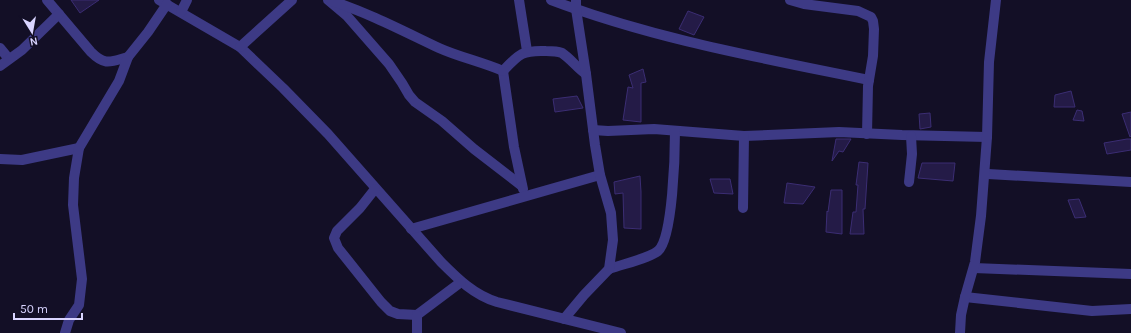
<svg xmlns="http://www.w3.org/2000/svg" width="1131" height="333" viewBox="0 0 1131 333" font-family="Karla,sans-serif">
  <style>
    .building { fill: #241b47; stroke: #3b2d73 }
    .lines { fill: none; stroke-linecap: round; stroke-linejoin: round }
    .street { stroke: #3d3a85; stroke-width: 10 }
  </style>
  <rect width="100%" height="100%" fill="#130f26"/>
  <g class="building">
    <polygon points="71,0 99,0 80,13"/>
    <polygon points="688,11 704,17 694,35 679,29"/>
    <polygon points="643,69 646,82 641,83 641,122 623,120 628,87 633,88 629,75"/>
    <polygon points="1071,91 1075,107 1054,107 1055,95"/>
    <polygon points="577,96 583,108 555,112 553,99"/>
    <polygon points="1077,110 1082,111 1084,121 1073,120"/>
    <polygon points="1131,112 1131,136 1130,137 1122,114"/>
    <polygon points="930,113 931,127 920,129 919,114"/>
    <polygon points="836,139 851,139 843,152 839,151 832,161"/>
    <polygon points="1127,139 1131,139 1131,150 1107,154 1104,143"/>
    <polygon points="859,162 868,163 865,209 863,209 864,234 850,234 853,212 856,212 858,185 856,185"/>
    <polygon points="922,163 955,163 953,181 918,178"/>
    <polygon points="640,176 641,192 641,229 624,228 623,193 615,194 614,182"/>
    <polygon points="710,179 730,179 733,194 714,193"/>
    <polygon points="787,183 815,187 803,204 784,203"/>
    <polygon points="831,190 842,190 842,234 826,232 827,211 828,212"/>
    <polygon points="1079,199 1086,217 1075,218 1068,200"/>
  </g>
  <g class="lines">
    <g class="street">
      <path d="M47,0L91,52C105,66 110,62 128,57"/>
      <path d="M159,0L240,47L283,88L328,134L441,262C458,279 474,295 497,302L621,333"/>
      <polyline points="328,0 347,16 389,64 402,83 409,95 415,102 442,121 474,149 522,186"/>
      <polyline points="519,0 527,51"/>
      <path d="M551,0C654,39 762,58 869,80"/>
      <polyline points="790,0 804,4 858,11 871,17 873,21 874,29 873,56 868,86 867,134"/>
      <path d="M332,1C371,14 403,31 439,48C459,57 482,62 503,71"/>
      <polyline points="181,12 187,0"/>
      <polyline points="240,47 292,0"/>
      <polyline points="0,48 9,59"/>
      <polyline points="0,66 22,50 59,14"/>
      <polyline points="503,71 514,147 523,189"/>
      <path d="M503,71C519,54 522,50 546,51C552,51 557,51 562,53C571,59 577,68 586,74"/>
      <polyline points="593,130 608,131 654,129 744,136 839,132 902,135 987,137"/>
      <polyline points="0,159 22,160 79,148"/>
      <polyline points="988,174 1131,182"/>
      <polyline points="909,182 912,154 911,136"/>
      <polyline points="375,189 360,208 337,231 334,238 338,248 381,302 390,311 398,314 417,315 461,282"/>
      <polyline points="743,208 744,136"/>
      <polyline points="411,229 600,175"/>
      <polyline points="974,268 1131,274"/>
      <path d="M609,269C622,264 648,259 658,251C673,238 675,152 675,131"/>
      <polyline points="965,297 1092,311 1131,309"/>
      <polyline points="417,315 417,333"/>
      <polyline points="564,319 584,295 609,269 613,240 611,213 600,175 595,145 586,74 576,9 576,0"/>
      <polyline points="65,333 69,320 79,305 82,279 73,205 74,178 79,148 119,81 128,57 148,32 167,4"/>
      <polyline points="960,333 961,315 965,297 975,262 981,216 987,137 989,62 996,0"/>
    </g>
  </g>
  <g transform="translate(32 32) rotate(169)" stroke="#130f26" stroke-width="3" paint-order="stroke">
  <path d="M0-3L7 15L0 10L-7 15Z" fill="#d9d4ff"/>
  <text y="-6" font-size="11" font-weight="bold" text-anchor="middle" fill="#d9d4ff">N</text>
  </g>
  <path d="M14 313v6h68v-6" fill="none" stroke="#d9d4ff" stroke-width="2"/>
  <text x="20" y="313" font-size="12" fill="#d9d4ff" stroke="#130f26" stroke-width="3" paint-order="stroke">50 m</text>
</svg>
